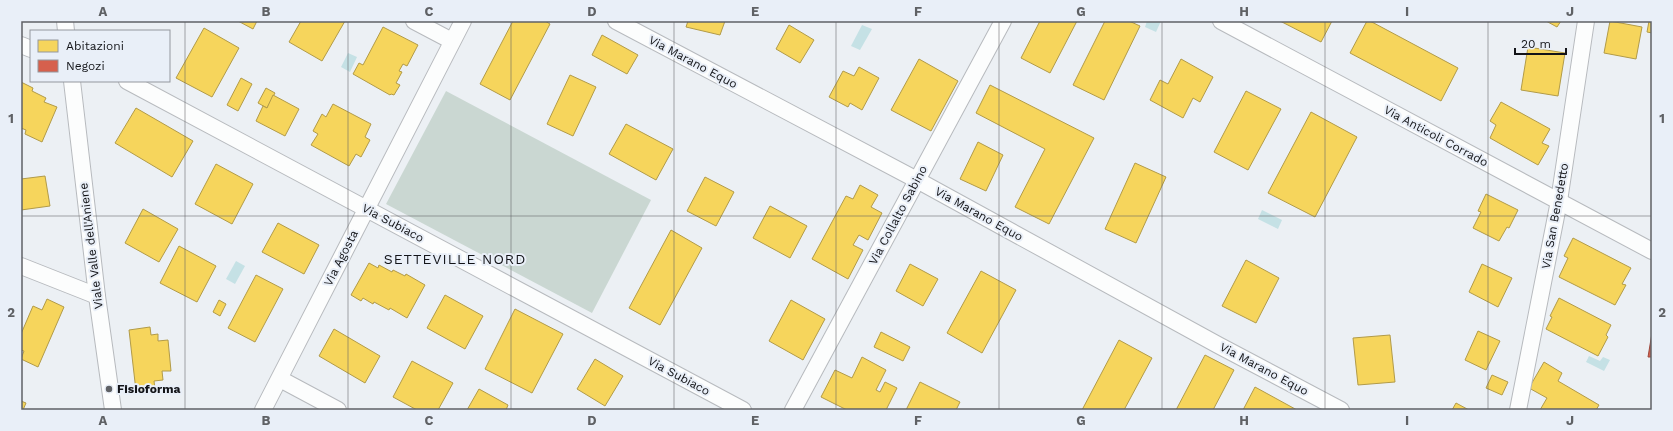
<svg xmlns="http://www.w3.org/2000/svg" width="1673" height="431" viewBox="0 0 1673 431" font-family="'Work Sans',sans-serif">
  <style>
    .green { fill: #cad7d2 }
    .water { fill: #c5e1e5 }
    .homes { fill: #f6d55c; stroke: #b29b48 }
    .shops { fill: #d6604d; stroke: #9c493d }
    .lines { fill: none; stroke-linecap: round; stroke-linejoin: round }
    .minor-casing { stroke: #b7babe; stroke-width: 18 }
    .minor { stroke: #fcfdfd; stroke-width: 16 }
    .grid { fill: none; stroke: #5f6165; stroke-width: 1; stroke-opacity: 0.55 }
    .poi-dot { fill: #5f6165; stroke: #e9eff8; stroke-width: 1.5 }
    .labels { text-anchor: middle; stroke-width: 4; stroke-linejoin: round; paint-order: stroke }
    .street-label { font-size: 12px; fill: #131418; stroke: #e9eff8 }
    .poi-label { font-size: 12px; font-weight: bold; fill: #131418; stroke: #e9eff8; text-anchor: start }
    .quarter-label { font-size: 14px; letter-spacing: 1px; fill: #131418; stroke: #e9eff8 }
    .neatline { fill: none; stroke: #5f6165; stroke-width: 1.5 }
    .grid-label { font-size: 13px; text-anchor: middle; font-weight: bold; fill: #5f6165 }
  </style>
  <rect width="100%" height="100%" fill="#ecf0f4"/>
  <polygon class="green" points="446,91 651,200 592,313 386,204"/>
  <g class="water">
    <polygon points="1147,21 1161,21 1156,32 1145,27"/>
    <polygon points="862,25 872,29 860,50 851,46"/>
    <polygon points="348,53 357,57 350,72 341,67"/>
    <polygon points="1262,210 1282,220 1278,229 1258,219"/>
    <polygon points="236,261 245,266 235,284 226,279"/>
    <polygon points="1589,356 1600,361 1603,357 1610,360 1604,371 1586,362"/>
  </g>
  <g class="homes">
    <polygon points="238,21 257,21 253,29"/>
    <polygon points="301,21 345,21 322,61 289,42"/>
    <polygon points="513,21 545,21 550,24 510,100 480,84"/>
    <polygon points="688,21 725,21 720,35 686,27"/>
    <polygon points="1040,21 1077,21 1050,73 1021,58"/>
    <polygon points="1105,21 1129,21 1140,26 1104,100 1073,85"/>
    <polygon points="1280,21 1332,21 1321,42"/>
    <polygon points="1367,21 1370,21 1458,68 1441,101 1350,53"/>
    <polygon points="1546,21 1561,21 1557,27"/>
    <polygon points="1610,21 1642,27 1636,59 1604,53"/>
    <polygon points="1649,21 1652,21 1652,33 1647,32"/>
    <polygon points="789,25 814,40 800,63 776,49"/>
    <polygon points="383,27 418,45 407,66 403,64 399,71 402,72 396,83 400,85 394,95 391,94 390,95 353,74 359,63 363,65"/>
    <polygon points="204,28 239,48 212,97 176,78"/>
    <polygon points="602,35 638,55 627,74 592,55"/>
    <polygon points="1528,47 1565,53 1558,96 1521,90"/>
    <polygon points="919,59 958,81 931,131 891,110"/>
    <polygon points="1181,59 1213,77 1200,102 1193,98 1183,118 1150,100 1160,80 1168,84"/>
    <polygon points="859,67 879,78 862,110 850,103 848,107 829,97 843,71 854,76"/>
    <polygon points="570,75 596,87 573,136 547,124"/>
    <polygon points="241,78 252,84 238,111 227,105"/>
    <polygon points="21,82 33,88 32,91 46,98 44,102 57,107 42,142 25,134 26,130 21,128"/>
    <polygon points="990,85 1094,138 1049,224 1015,207 1045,149 976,113"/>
    <polygon points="266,88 275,93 267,108 258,103"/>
    <polygon points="1246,91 1281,109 1248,170 1214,152"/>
    <polygon points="273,95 299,109 285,136 256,121 263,106 267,108"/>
    <polygon points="1501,102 1550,129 1542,143 1549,146 1538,165 1490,138 1496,125 1490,121"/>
    <polygon points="333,104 371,124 365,137 370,140 361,157 356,154 349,166 311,145 318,134 313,131 322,114 326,117"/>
    <polygon points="136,108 193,141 172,177 115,143"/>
    <polygon points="1311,112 1357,137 1315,217 1268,193"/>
    <polygon points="626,124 673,149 656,180 609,154"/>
    <polygon points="978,142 1003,155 986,191 960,179"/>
    <polygon points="1135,163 1166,177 1136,243 1105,229"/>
    <polygon points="216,164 253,184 232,224 195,204"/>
    <polygon points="45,176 50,206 21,210 21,179"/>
    <polygon points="705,177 734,192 716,226 687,211"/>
    <polygon points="860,185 878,195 871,207 882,213 868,240 859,235 853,245 863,250 848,279 812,259 846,196 853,199"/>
    <polygon points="1486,194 1518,210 1509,228 1507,227 1499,241 1473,228 1481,212 1478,211"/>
    <polygon points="770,206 807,226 790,258 753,238"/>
    <polygon points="143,209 178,229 159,262 125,243"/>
    <polygon points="278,223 319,245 304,274 262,252"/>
    <polygon points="671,230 702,248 660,325 629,308"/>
    <polygon points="1573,238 1631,268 1622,284 1626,285 1615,305 1559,277 1568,258 1564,256"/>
    <polygon points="179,246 216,266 197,302 160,283"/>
    <polygon points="1246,260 1279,278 1256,323 1222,306"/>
    <polygon points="369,263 378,268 379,265 392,272 393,270 405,276 406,274 425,285 407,318 390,308 389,310 374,302 373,304 363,298 361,301 351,295"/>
    <polygon points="910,264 938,279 923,306 896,291"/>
    <polygon points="1482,264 1512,278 1498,307 1469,292"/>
    <polygon points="981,271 1016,290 982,353 947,333"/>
    <polygon points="256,275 283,289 255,342 228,328"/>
    <polygon points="445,295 483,316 465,349 427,328"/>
    <polygon points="1559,298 1611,325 1606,335 1608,337 1598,356 1546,329 1552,317 1550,316"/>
    <polygon points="47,299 64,307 38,367 21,359 24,351 21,350 21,334 33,306 42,310"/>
    <polygon points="219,300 226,304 220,316 213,312"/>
    <polygon points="791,300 825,319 803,360 769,341"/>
    <polygon points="515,309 563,334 532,393 485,369"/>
    <polygon points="150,327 151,335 158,334 158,341 168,340 171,371 162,371 163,380 154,381 155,389 136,391 129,330"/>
    <polygon points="334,329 380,356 365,383 319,356"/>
    <polygon points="1478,331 1500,341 1486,370 1465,360"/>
    <polygon points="881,332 910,347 903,361 874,347"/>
    <polygon points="1390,335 1395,382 1358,385 1353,338"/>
    <polygon points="1119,340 1152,358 1124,410 1082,410"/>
    <polygon points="1205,355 1234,370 1213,410 1176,410"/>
    <polygon points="862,357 886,370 876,390 880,392 885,382 897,388 886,410 847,410 821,397 835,370 852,378"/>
    <polygon points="595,359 623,376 605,406 577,389"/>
    <polygon points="412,361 453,383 438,410 417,410 393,397"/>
    <polygon points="1544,362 1562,373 1558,381 1599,405 1596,410 1540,410 1547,398 1529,388"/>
    <polygon points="1492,375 1508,382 1502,395 1486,388"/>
    <polygon points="920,382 960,402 956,410 906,410"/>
    <polygon points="1255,387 1297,410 1243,410"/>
    <polygon points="479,389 508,405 506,410 467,410"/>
    <polygon points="21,401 26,403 23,410 21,410"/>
    <polygon points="1456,403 1469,410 1452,410"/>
  </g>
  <polygon class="shops" points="1652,333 1652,357 1648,357"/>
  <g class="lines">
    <g class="minor-casing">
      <g id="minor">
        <polyline points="65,21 66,31"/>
        <polyline points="414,21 452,41"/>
        <polyline points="616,21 917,180 1218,345 1341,410"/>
        <polyline points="1221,21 1652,251"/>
        <polyline points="21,45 31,49"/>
        <polyline points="72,81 97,296 113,410"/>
        <polyline points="127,81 743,410"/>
        <polyline points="21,266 97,296"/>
        <polyline points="280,379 338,410"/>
        <polyline points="263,410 463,21"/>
        <polyline points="793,410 1003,21"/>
        <polyline points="1518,410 1559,201 1586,21"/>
      </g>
    </g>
    <use href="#minor" class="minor"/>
  </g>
  <path class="grid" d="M185,21V410M348,21V410M511,21V410M674,21V410M836,21V410M999,21V410M1162,21V410M1325,21V410M1488,21V410M21,216H1652"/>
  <circle class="poi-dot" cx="109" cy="389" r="4"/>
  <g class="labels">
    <g class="street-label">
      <text transform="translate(693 62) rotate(28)" y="4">Via Marano Equo</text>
      <text transform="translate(1436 136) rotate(28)" y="4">Via Anticoli Corrado</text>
      <text transform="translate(979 214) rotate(29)" y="4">Via Marano Equo</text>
      <text transform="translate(898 215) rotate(-62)" y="4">Via Collalto Sabino</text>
      <text transform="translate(1555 216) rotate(-80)" y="4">Via San Benedetto</text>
      <text transform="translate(393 223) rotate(28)" y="4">Via Subiaco</text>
      <text transform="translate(91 246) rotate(-97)" y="4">Viale Valle dell'Aniene</text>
      <text transform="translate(341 258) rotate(-63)" y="4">Via Agosta</text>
      <text transform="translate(1264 369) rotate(28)" y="4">Via Marano Equo</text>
      <text transform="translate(679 376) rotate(28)" y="4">Via Subiaco</text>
    </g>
    <g class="poi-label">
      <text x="117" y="393">Fisioforma</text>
    </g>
    <g class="quarter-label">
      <text x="455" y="264">SETTEVILLE NORD</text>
    </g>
  </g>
  <rect width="1673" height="431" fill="none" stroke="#e9eff8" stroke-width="44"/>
  <rect x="30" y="30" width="140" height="52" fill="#e9eff8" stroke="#93979e"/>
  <rect x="38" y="40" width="20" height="12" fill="#f6d55c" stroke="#93979e"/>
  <text x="66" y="50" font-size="12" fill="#131418">Abitazioni</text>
  <rect x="38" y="60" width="20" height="12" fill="#d6604d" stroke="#93979e"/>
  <text x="66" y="70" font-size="12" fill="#131418">Negozi</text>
  <path d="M1515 48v6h51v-6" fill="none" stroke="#131418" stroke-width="2"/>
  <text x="1521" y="48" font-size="12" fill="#131418" stroke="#e9eff8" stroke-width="3" paint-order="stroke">20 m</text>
  <rect x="22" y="22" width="1629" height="387" class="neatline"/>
  <g class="grid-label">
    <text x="103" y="16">A</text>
    <text x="266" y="16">B</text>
    <text x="429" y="16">C</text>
    <text x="592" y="16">D</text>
    <text x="755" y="16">E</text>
    <text x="918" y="16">F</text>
    <text x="1081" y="16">G</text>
    <text x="1244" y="16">H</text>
    <text x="1407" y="16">I</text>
    <text x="1570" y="16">J</text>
    <text x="11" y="123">1</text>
    <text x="1662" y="123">1</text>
    <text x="11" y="317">2</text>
    <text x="1662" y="317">2</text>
    <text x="103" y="425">A</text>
    <text x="266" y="425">B</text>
    <text x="429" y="425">C</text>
    <text x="592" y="425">D</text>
    <text x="755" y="425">E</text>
    <text x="918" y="425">F</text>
    <text x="1081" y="425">G</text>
    <text x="1244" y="425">H</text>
    <text x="1407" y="425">I</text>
    <text x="1570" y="425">J</text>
  </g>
</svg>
